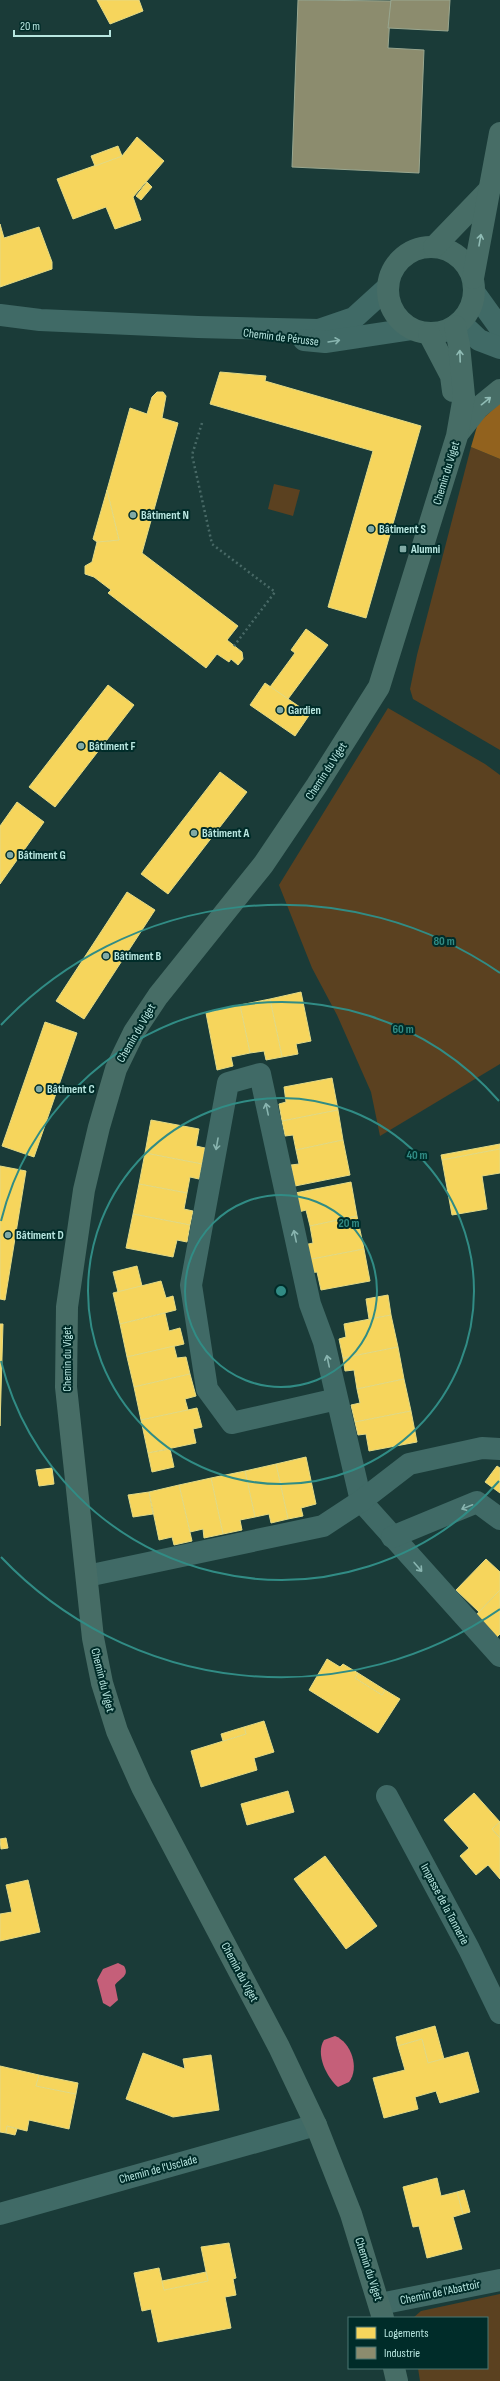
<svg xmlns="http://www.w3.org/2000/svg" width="500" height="2381" viewBox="0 0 500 2381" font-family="'Sofia Sans Condensed',sans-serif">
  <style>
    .green { fill: #5b4120 }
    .forest { fill: #92621e }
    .water { fill: #c55f79 }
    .homes { fill: #f6d55c; stroke: #e3da84 }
    .industry { fill: #8c8c6e; stroke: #99a790 }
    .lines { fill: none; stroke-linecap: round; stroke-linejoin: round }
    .path { stroke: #486966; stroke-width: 2.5; stroke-dasharray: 2 3; stroke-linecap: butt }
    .street { stroke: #406a66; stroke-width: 22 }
    .secondary { stroke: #476d66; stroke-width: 22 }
    .oneway { stroke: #90bcb5 }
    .oneway2 { stroke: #88b4af }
    .ring { fill: none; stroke: #318c85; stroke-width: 2 }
    .poi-dot { fill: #81aaa5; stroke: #002c29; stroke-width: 1.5 }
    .labels { text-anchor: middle; stroke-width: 4; stroke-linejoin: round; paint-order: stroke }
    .street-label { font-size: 12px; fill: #b8e6e0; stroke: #002c29 }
    .poi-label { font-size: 12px; font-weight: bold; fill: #b8e6e0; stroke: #002c29; text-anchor: start }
    .centre { fill: #318c85; stroke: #002c29; stroke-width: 2 }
    .ring-label { font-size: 12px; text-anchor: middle; font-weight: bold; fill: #318c85; stroke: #002c29; stroke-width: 4; stroke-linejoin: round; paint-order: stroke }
  </style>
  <rect width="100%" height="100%" fill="#1a3b38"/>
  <g class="green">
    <polygon points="471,447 500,459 500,750 413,699 410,689 417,655"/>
    <polygon points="274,484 300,490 293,516 268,509"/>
    <polygon points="388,708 485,764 500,775 500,1064 380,1136 371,1092 337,1015 312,968 279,885"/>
    <polygon points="500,2294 500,2381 420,2381 418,2368 487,2368 487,2318 413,2318 421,2311"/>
  </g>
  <polygon class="forest" points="500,403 500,459 471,447 478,423"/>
  <g class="water">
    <path d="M118,1963L124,1966C130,1976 120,1978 115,1985L118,2000L110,2007L103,2003L97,1980L103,1969Z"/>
    <path d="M335,2036C351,2042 360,2068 349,2082L338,2087C327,2078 315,2054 324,2040Z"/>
  </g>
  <g class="homes">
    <polygon points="97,0 139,0 143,11 110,24"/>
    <polygon points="137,137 164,161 133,197 141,220 115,229 106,207 73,219 57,179 122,156"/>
    <polygon points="118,146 122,156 95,166 91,156"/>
    <polygon points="147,182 152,187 141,200 136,196"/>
    <polygon points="0,224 4,238 39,227 52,262 52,269 0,287"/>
    <polygon points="220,372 266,376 265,381 421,426 366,618 328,607 373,451 210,404"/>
    <polygon points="157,392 163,392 166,396 162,418 178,423 142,553 238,626 227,640 242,652 243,659 238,665 231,659 229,662 217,654 206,668 108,593 111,590 94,577 85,574 85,566 92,562 97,542 119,540 107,490 130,408 147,414 152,397"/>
    <polygon points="107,490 119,540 97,542 93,539"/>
    <polygon points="306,629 328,645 288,699 270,687 295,653 291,650"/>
    <polygon points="265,683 310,714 295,736 250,705"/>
    <polygon points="108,685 134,705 55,807 29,787"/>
    <polygon points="220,772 247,792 168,894 141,874"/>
    <polygon points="17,802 44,822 0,884 0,826"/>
    <polygon points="127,892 155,910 84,1019 56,1001"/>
    <polygon points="301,992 311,1041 296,1044 298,1054 282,1057 270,999"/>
    <polygon points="270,999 282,1057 266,1060 264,1051 250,1053 240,1005"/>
    <polygon points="240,1005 250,1053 231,1057 233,1066 217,1070 206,1013"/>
    <polygon points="45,1022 77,1033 34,1157 2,1146"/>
    <polygon points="332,1078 338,1110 282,1121 279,1104 286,1102 284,1087"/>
    <polygon points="338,1110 343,1140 296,1150 293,1135 285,1136 282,1121"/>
    <polygon points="151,1120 199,1129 196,1146 205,1148 202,1164 145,1153"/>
    <polygon points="343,1140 350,1175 295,1186 291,1165 299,1164 296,1150"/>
    <polygon points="500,1144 500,1149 442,1160 441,1155"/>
    <polygon points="500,1149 500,1173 482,1176 487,1209 452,1215 442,1160"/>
    <polygon points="145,1153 202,1164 199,1179 190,1177 187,1193 139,1184"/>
    <polygon points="0,1166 26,1171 5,1300 0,1299"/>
    <polygon points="351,1182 357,1216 310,1226 306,1210 299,1212 295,1193"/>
    <polygon points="139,1184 187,1193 184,1209 193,1211 190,1225 133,1214"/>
    <polygon points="133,1214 190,1225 187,1242 177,1240 173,1257 126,1248"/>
    <polygon points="357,1216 364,1249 307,1260 304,1245 313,1243 310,1226"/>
    <polygon points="364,1249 370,1281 321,1290 317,1272 309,1273 307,1260"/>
    <polygon points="137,1266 142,1286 118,1292 113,1272"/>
    <polygon points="161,1281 166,1298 173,1296 176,1310 120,1324 113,1293"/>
    <polygon points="388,1295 391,1315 369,1319 366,1299"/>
    <polygon points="165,1313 169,1331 180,1328 184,1344 127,1357 120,1324"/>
    <polygon points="391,1315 398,1347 343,1358 339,1339 346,1337 344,1324"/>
    <polygon points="0,1324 3,1324 0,1426"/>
    <polygon points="174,1346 177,1358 186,1357 190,1374 134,1387 127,1357"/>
    <polygon points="398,1347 404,1379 357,1389 354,1370 345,1371 343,1358"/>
    <polygon points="190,1374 196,1396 185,1399 188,1410 141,1420 134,1387"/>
    <polygon points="404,1379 411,1411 355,1422 351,1405 360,1403 357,1389"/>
    <polygon points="197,1408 202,1427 193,1429 196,1443 148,1453 141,1420"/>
    <polygon points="411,1411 417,1442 369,1451 366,1434 358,1435 355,1422"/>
    <polygon points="170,1449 174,1467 152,1472 148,1453"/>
    <polygon points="306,1457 316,1504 301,1508 303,1516 288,1519 276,1464"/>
    <polygon points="276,1464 288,1519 271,1523 269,1514 255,1517 245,1471"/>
    <polygon points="497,1466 500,1468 500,1493 485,1482"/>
    <polygon points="52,1468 54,1484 39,1486 36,1470"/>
    <polygon points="245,1471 255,1517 240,1520 242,1530 223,1534 211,1478"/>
    <polygon points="211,1478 223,1534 204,1538 203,1529 190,1532 179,1485"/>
    <polygon points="179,1485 192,1541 174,1545 172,1537 159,1540 149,1492"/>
    <polygon points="149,1492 153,1514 133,1517 128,1495"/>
    <polygon points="486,1559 500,1572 500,1590 479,1612 456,1590"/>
    <polygon points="500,1590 500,1634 496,1638 474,1617"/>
    <polygon points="327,1659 340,1667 343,1664 358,1673 355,1678 382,1695 385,1690 400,1699 378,1733 309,1690"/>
    <polygon points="358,1673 385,1690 382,1695 355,1678"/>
    <polygon points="264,1721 274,1752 254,1758 257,1770 201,1787 191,1751 246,1734 244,1727"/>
    <polygon points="244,1727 246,1734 223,1741 221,1734"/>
    <polygon points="288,1791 294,1812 247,1825 241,1804"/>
    <polygon points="474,1793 500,1822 492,1829 500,1838 500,1879 488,1865 476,1875 460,1856 469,1848 444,1820"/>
    <polygon points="500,1822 500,1838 492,1829"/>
    <polygon points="6,1838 8,1848 1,1849 0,1839"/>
    <polygon points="325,1856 377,1926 346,1949 294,1879"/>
    <polygon points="28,1880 40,1932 0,1941 0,1914 12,1912 6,1885"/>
    <polygon points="435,2026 444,2059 428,2063 422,2039 398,2046 396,2037"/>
    <polygon points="422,2039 428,2063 468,2052 479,2092 440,2103 436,2091 415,2097 418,2109 384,2118 373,2078 405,2070 398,2046"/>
    <polygon points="143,2053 185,2069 183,2059 211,2055 219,2110 173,2117 126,2099"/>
    <polygon points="0,2066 39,2075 36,2086 76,2094 69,2129 29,2120 27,2131 7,2126 6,2133 0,2132"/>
    <polygon points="39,2075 78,2083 76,2094 36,2086"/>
    <polygon points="7,2126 17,2129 15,2135 6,2133"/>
    <polygon points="437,2178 441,2196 457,2192 463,2214 453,2217 462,2249 427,2258 419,2226 413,2227 403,2187"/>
    <polygon points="464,2190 470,2212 463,2214 457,2192"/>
    <polygon points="229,2243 236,2278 233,2279 236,2295 225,2297 231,2328 158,2342 151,2309 142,2311 134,2273 159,2268 164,2290 208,2281 201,2247"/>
    <polygon points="206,2272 208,2281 164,2290 162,2281"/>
  </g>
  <g class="industry">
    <polygon points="298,0 391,1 388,48 424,50 419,173 292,167"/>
    <polygon points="450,0 448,31 388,28 391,0"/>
  </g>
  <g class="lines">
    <polyline class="path" points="202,423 192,455 212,544 275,592 234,646"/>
    <g class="street">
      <polyline points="474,292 500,328"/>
      <polyline points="0,315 40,320 198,327 319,330 354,318 387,288"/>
      <polyline points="460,322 479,340 500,348"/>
      <polyline points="304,340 325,342 411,329"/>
      <polyline points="337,1399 232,1423 207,1389 191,1285 228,1083 260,1074 310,1304 324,1342 361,1501 500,1656"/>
      <polyline points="392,1537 477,1502 500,1519"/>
      <polyline points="87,1576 323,1526 361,1501 409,1464 482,1448 500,1449"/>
      <polyline points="387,1796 469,1949 500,2013"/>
      <polyline points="0,2214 316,2125"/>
      <polyline points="380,2304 500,2280"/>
    </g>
    <g class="secondary">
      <circle cx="431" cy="290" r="43"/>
      <polyline points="434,247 489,190"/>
      <polyline points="473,278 500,133"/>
      <polyline points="429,334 451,376 453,391"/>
      <polyline points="460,431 478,408 500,390"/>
      <polyline points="383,2318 351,2214 316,2125 279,2047 142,1787 117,1731 102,1683 93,1638 66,1387 67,1307 84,1190 99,1127 116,1069 134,1032 158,996 263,865 317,785 379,687 457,436 464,396 459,345 455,326"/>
      <polyline points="394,2368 397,2381"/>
    </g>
  </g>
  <defs><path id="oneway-shaft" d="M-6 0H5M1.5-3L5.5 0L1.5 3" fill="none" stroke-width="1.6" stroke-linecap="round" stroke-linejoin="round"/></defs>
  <g class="oneway">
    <use href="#oneway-shaft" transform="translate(480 240) rotate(-80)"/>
    <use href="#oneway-shaft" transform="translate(460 356) rotate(-92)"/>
    <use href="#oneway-shaft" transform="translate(486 401) rotate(-39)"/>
  </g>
  <g class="oneway2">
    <use href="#oneway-shaft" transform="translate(334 341) rotate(-9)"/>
    <use href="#oneway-shaft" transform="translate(267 1109) rotate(-102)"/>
    <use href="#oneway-shaft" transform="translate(217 1144) rotate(100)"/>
    <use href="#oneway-shaft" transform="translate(295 1236) rotate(-102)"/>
    <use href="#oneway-shaft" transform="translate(328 1361) rotate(-102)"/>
    <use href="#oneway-shaft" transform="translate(467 1507) rotate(158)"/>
    <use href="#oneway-shaft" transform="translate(418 1567) rotate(49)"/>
  </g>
  <g class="ring">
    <circle cx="281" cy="1291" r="96"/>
    <circle cx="281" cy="1291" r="193"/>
    <path d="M499 1481A289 289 0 0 1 1 1361M1 1221A289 289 0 0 1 499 1101"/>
    <path d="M500 1609A386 386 0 0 1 1 1557M1 1025A386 386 0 0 1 500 973"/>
  </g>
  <g class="poi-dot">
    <circle cx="133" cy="515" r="4"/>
    <circle cx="371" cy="529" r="4"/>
    <rect x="399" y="545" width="8" height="8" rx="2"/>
    <circle cx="280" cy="710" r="4"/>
    <circle cx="81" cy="746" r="4"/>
    <circle cx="194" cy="833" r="4"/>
    <circle cx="10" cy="855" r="4"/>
    <circle cx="106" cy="956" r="4"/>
    <circle cx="39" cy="1089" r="4"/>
    <circle cx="8" cy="1235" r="4"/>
  </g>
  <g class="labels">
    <g class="street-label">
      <text transform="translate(281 337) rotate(7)" y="4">Chemin de Pérusse</text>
      <text transform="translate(446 473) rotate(-73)" y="4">Chemin du Viget</text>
      <text transform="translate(326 771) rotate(-57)" y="4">Chemin du Viget</text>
      <text transform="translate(136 1033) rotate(-60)" y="4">Chemin du Viget</text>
      <text transform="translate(67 1359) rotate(-90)" y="4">Chemin du Viget</text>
      <text transform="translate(103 1680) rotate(76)" y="4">Chemin du Viget</text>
      <text transform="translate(445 1904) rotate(62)" y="4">Impasse de la Tannerie</text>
      <text transform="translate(240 1972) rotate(62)" y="4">Chemin du Viget</text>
      <text transform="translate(158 2169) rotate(-15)" y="4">Chemin de l'Usclade</text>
      <text transform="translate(369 2269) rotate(72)" y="4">Chemin du Viget</text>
      <text transform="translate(440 2292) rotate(-12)" y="4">Chemin de l'Abattoir</text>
    </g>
    <g class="poi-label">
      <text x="141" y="519">Bâtiment N</text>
      <text x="379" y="533">Bâtiment S</text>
      <text x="411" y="553">Alumni</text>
      <text x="288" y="714">Gardien</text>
      <text x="89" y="750">Bâtiment F</text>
      <text x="202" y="837">Bâtiment A</text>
      <text x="18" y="859">Bâtiment G</text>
      <text x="114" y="960">Bâtiment B</text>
      <text x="47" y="1093">Bâtiment C</text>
      <text x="16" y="1239">Bâtiment D</text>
    </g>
  </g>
  <circle cx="281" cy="1291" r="6" class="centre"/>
  <g class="ring-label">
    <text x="444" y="945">80 m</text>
    <text x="403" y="1033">60 m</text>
    <text x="417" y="1159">40 m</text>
    <text x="349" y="1227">20 m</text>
  </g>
  <rect x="348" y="2317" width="140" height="52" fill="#002c29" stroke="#4a7672"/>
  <rect x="356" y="2327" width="20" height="12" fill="#f6d55c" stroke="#4a7672"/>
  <text x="384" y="2337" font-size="12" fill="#b8e6e0">Logements</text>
  <rect x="356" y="2347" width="20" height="12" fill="#8c8c6e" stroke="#4a7672"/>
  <text x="384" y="2357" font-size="12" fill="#b8e6e0">Industrie</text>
  <path d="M14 30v6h96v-6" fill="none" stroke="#b8e6e0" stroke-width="2"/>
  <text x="20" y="30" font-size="12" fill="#b8e6e0" stroke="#002c29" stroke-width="3" paint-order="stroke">20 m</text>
</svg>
